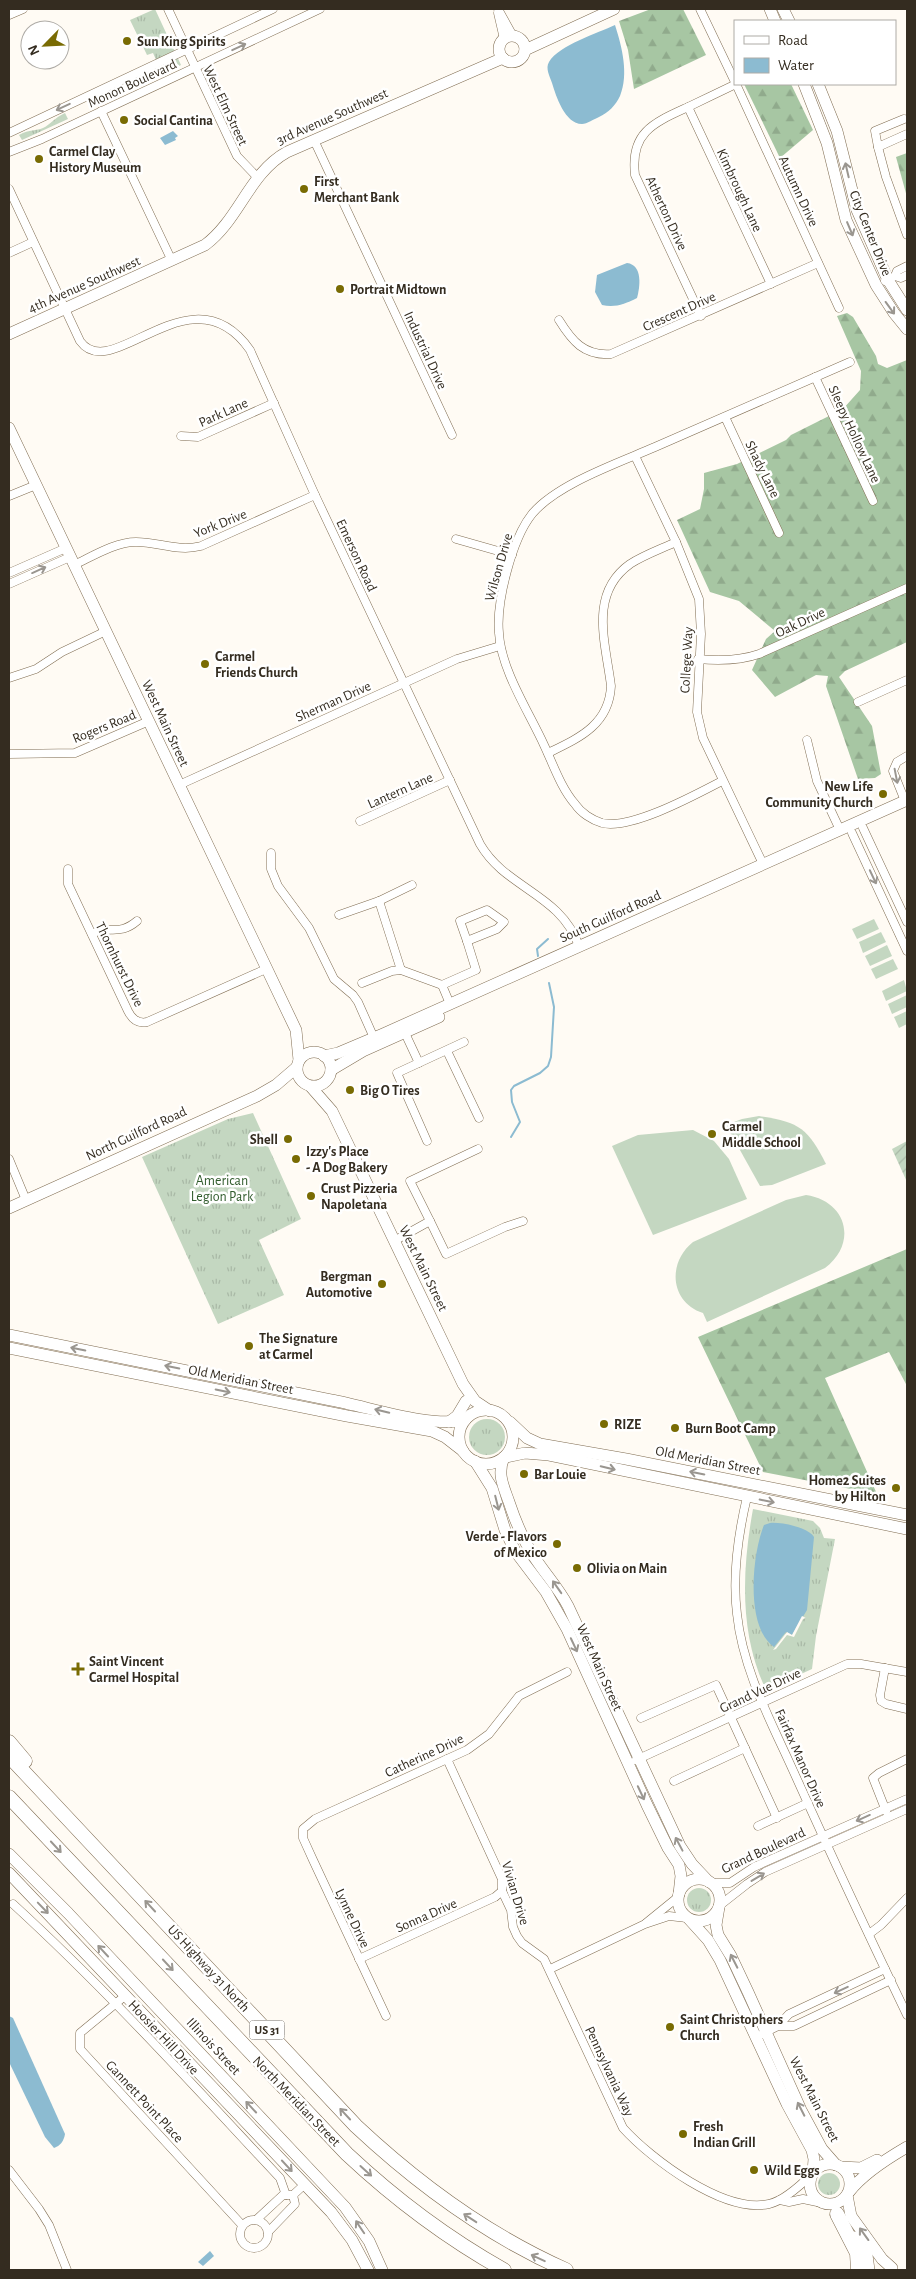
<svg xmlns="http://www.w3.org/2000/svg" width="916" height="2279" viewBox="0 0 916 2279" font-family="'Alegreya Sans',sans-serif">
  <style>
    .grass { fill: url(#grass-tufts) }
    .forest { fill: url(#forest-firs) }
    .garden { fill: url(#garden-furrows) }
    .pitch { fill: #c4d7c1 }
    .water { fill: #8cbbd1 }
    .pier { fill: #fffbf4 }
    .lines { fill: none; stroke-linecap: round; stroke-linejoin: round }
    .stream { stroke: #8cbbd1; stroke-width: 2 }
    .street-casing { stroke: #806d52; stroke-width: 9 }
    .secondary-casing { stroke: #806d52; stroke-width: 12 }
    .highway-casing { stroke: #806d52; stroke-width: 15 }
    .street { stroke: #fff; stroke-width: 8 }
    .secondary { stroke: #fff; stroke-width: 11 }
    .highway { stroke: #fff; stroke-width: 14 }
    .oneway { stroke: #9a9690 }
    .poi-dot { fill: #796b03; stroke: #fff; stroke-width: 2 }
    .labels { text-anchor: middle; stroke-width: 5; stroke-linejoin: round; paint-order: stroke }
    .shield { fill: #fff; stroke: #716b63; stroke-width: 1 }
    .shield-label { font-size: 12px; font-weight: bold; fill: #342c20 }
    .poi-label { font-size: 14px; font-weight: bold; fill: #342c20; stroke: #fff; text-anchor: start }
    .street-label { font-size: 14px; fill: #342c20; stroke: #fff }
    .park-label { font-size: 14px; fill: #315c2d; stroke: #fff }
  </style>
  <defs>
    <pattern id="grass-tufts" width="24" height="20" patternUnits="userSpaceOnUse" patternTransform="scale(1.25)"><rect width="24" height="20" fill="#c4d7c1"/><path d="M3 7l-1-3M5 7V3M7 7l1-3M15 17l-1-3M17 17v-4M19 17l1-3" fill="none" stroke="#a9b9a6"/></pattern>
    <pattern id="forest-firs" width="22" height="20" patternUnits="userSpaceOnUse" patternTransform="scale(1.25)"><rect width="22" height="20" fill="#a7c6a3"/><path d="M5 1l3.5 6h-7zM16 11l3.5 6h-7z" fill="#90aa8c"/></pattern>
    <pattern id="garden-furrows" width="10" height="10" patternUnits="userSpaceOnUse" patternTransform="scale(1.25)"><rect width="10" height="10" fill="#c4d7c1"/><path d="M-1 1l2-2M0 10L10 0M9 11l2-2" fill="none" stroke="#a9b9a6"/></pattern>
  </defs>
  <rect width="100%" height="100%" fill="#fffbf4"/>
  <g class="grass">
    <polygon points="155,9 181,65 157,77 155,74 153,75 150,70 158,66 161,71 153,53 147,55 130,20"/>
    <path d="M65,113L68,119L22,140L19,135C30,129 36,131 43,128C50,125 54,118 65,113Z"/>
    <polygon points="253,1113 301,1219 259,1240 284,1295 218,1324 142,1157 228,1119"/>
    <circle cx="487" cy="1437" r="18"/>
    <path d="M753,1509L813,1521L820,1528L824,1538L835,1539L816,1636L812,1669L766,1690C739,1633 742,1570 753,1509Z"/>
    <circle cx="699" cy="1900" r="12"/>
    <circle cx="829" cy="2184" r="11"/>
  </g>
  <g class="forest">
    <polygon points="651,9 683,9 706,55 634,89 628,50 619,21"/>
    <polygon points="744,84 791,84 813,130 780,158"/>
    <polygon points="907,153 907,197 896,157"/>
    <polygon points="847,313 853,317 876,356 878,364 887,368 907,360 907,642 845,671 839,677 872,726 881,774 875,778 858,779 826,686 828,676 816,675 775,697 752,670 766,639 775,631 739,601 710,592 677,520 700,509 704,489 704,473 737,464 786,440 791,435 843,409 860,390 861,371 837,316"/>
    <polygon points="907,1249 907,1386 889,1352 825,1378 877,1494 763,1472 698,1337"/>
  </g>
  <polygon class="garden" points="907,1141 907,1182 892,1149"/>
  <g class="pitch">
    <polygon points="874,919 879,929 857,939 852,929"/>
    <polygon points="881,932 886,942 863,953 859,942"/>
    <polygon points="887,945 892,956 870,966 865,956"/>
    <polygon points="893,959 898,969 876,979 871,969"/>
    <polygon points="904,980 907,991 886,1001 882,991"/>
    <polygon points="907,995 907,1007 892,1014 888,1004"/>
    <polygon points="907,1011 907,1024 899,1028 894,1017"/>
    <path d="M759,1116C799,1122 808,1128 826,1164L772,1185L760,1186L726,1125L742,1119Z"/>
    <polygon points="693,1130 714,1141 729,1159 747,1199 653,1235 612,1146 638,1135"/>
    <path d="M806,1195C847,1201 858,1243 825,1268L707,1322L703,1313C670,1302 667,1263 693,1242L786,1200Z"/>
  </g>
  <g class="water">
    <path d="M615,25C622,47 629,74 620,96C616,105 608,113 599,117C594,119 587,124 582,124C565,124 556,96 552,83C550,77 545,68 549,62C559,45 598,33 615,25Z"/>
    <polygon points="173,131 178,136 175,138 176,140 165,145 160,138"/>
    <path d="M627,263C643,265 640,287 637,298C625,304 615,308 602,305L595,292L597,275Z"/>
    <path d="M770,1523C781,1522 808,1527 814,1537L807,1610L792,1635L786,1632L774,1647C745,1627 752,1554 764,1525Z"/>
    <path d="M9,2016L13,2018L65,2134C64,2141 60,2146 54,2148L45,2137L9,2062Z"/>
    <polygon points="210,2251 214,2256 203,2266 198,2262"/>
  </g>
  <polygon class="pier" points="802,1616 806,1618 803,1619 794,1637 787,1635 776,1649 773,1650 787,1632 792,1635"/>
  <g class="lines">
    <g class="stream">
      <polyline points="538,956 537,949 548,939"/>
      <polyline points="511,1137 520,1122 512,1102 511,1090 514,1086 540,1073 548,1066 551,1057 554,1007 549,983"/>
    </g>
    <g class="street-casing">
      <g id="street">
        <polyline points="168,9 237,156 258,178"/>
        <polyline points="498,9 513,36"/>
        <polyline points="700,9 735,82"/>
        <polyline points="498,13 504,39"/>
        <polyline points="9,15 23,9"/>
        <polyline points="736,84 839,308"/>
        <polyline points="688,107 771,284"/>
        <polyline points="101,111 172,261"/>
        <polyline points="904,119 875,131 878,147 907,134"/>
        <polyline points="9,133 273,9"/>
        <polyline points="314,140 452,435"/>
        <polyline points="878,147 886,177 907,235"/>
        <polyline points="9,152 42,139 320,9"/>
        <path d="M9,189L80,341C112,386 191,266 250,350L315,495L480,844C506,889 560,893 579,946"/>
        <polyline points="9,253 33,242"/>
        <polyline points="895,276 901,278 907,275"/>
        <polyline points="885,281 895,276 897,271 907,266"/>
        <path d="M701,316L635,175C630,133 653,123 686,108C703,100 719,92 736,84"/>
        <path d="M559,320C572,341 584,356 611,354L818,263"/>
        <polyline points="815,377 873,501"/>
        <polyline points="725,417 779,533"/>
        <polyline points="181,436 198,437 274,403"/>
        <polyline points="635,456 676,542 699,599 701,634 697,712 703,738 763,864"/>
        <polyline points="9,496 36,485"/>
        <polyline points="456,539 512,555"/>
        <path d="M74,565C93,556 115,542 136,542C159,542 178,552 201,546L315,495"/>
        <polyline points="9,573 66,548"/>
        <polyline points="9,584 70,557"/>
        <path d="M698,659C719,661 739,661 759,654L907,588"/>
        <polyline points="9,678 36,669 62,652 106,631"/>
        <polyline points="858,702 907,680"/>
        <polyline points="807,740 817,781 840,830"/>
        <path d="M548,753C579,738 609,725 611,686C606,644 588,594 630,564C644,555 661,549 676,542"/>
        <polyline points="9,754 75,753 149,721"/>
        <path d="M722,781C695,795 631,830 602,823C592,820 581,813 575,804C561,788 553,764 544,745C529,712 501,670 499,633C496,602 512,539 532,514C557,484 618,463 655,447C720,418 785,390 850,362"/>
        <polyline points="179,785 457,659 500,646"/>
        <polyline points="905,801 893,771 897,762 907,756"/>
        <polyline points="360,821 450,780"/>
        <polyline points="863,828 907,922"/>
        <polyline points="852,833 907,951"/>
        <polyline points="271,853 271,869 278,886 309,928 334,979 353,995 358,1002 374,1038"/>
        <path d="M68,869V884L128,1011C132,1019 138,1024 147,1022L266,969"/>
        <polyline points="379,901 401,970"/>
        <polygon points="487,910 504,922 497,929 467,941 460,921"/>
        <polyline points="339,915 379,901 412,885"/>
        <path d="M92,934C110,924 118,937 137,921"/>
        <polyline points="362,983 392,971 401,970 442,985 450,1004"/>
        <polyline points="442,985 476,970 467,941"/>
        <polyline points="405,1033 419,1063"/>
        <polyline points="447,1051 479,1118"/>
        <polyline points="427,1141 397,1073 464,1042"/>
        <polyline points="9,1159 26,1200"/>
        <polyline points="430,1221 446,1254 505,1227 523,1221"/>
        <polyline points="394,1241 430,1221 410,1181 478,1149"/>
        <path d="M747,1497C738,1535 732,1574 737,1614C743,1672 773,1725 796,1777C832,1857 869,1936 907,2015"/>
        <polyline points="885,1668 880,1695 881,1701 886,1704 907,1709"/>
        <polyline points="641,1718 716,1685 777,1818"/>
        <path d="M447,1759L502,1879V1891L511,1910L513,1927L517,1936L522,1943L544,1959L623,2128C651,2159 724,2214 769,2204C783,2201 802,2184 813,2173"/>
        <polyline points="636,1760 847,1664 861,1664 907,1672"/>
        <polyline points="674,1781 745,1748"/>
        <polyline points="886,1811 873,1778 879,1773 907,1759"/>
        <polyline points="758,1826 808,1803"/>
        <polyline points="711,1883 730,1883 754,1867 907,1799"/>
        <path d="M13,1904C107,1990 193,2085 280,2178L286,2195"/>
        <polyline points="719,1906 747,1884 765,1872 907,1809"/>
        <polyline points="646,1923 678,1897"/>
        <polyline points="869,1934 881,1925 907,1898"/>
        <polyline points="359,1959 495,1897 502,1891"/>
        <polyline points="550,1969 645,1924 669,1916 687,1918"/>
        <polyline points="126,1995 80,2033 80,2049 242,2225"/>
        <polyline points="386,2016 313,1860 303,1838 303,1829 315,1819 467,1750 489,1734 519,1696 567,1672"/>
        <polyline points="778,2026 789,2014 885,1969"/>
        <polyline points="762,2034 778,2026 794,2026 891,1980"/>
        <polyline points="9,2170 39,2209 49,2225 67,2270"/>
        <polyline points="780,2200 789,2202 803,2199 822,2203"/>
        <circle cx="254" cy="2234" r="14"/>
        <polyline points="256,2220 283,2195 293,2195 305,2184"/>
        <polyline points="268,2232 295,2204 293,2195"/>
      </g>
    </g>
    <g class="secondary-casing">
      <g id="secondary">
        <polyline points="770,9 775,21"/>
        <polyline points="783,9 789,21"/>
        <circle cx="512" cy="49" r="13"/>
        <polyline points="525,50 614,9"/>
        <polyline points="804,84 827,143 846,220 876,285 894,313 907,329"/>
        <polyline points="818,84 837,131 857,210 888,280 907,310"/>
        <path d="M9,334L205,245C239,220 249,173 287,152L503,58"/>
        <polyline points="9,428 296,1030 299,1060"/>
        <circle cx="314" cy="1069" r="17"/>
        <polyline points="324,1056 338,1053 383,1034 907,800"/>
        <polyline points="331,1070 363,1051 439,1017"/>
        <polyline points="311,1087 332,1111 463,1384 475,1401 490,1411"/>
        <polyline points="9,1208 257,1096 276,1085 297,1067"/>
        <path d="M9,1335C116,1357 224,1378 331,1400C370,1407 428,1428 465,1420"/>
        <polyline points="9,1348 347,1416 432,1431 445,1437 463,1451"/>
        <circle cx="486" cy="1437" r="27"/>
        <polyline points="449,1422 457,1416 466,1401"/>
        <polyline points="510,1422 527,1438 540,1444 626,1459 907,1515"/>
        <path d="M504,1457C497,1474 503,1485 509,1502C516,1523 524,1543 537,1561C547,1576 559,1589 568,1606L680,1846L692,1864L709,1882"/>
        <polyline points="506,1457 525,1453 549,1455 907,1529"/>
        <polyline points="475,1461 492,1488 505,1530 515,1551 546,1592 567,1629 647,1805 668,1848 679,1865 681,1876 679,1894"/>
        <polyline points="9,1854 68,1913 345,2207 369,2241 382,2270"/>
        <polyline points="9,1873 331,2212 352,2240 368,2270"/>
        <circle cx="699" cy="1900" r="21"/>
        <polyline points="719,1907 716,1925 718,1935 731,1956 748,1992 801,2110 822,2149 836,2165"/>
        <polyline points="689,1919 708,1940 720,1960 787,2104 812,2150 814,2159 813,2173"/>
        <circle cx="830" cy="2184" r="20"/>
        <polyline points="841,2167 861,2168 877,2160"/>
        <path d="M849,2192C862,2175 888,2158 907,2147"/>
        <polyline points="847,2195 851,2216 882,2259 892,2268"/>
        <polyline points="854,2237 867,2255 869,2270"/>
      </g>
    </g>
    <g class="highway-casing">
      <g id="highway">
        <polyline points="9,1742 25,1761"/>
        <path d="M9,1756L356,2126C419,2185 487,2235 566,2270"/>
        <path d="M9,1797L347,2154C395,2199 447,2238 504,2270"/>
        <polyline points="837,2214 857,2253 858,2270"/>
      </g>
    </g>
    <use href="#street" class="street"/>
    <use href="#secondary" class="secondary"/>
    <use href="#highway" class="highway"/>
  </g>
  <defs><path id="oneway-shaft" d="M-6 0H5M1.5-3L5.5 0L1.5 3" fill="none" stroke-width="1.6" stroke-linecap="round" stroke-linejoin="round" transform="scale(1.25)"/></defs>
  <g class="oneway">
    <use href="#oneway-shaft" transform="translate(239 47) rotate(-25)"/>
    <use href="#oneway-shaft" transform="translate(63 107) rotate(155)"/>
    <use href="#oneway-shaft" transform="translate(847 170) rotate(-103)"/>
    <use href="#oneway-shaft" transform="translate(850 229) rotate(67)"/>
    <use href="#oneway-shaft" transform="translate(890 308) rotate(54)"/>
    <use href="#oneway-shaft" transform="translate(39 570) rotate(-24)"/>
    <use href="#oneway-shaft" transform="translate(896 776) rotate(79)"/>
    <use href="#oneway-shaft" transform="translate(873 877) rotate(65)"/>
    <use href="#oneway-shaft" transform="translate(78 1349) rotate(-168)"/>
    <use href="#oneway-shaft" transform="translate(172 1367) rotate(-168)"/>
    <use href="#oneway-shaft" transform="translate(223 1391) rotate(12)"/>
    <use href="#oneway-shaft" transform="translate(382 1411) rotate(-166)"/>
    <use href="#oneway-shaft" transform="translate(608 1468) rotate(13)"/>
    <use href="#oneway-shaft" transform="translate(697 1473) rotate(-169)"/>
    <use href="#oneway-shaft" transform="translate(767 1501) rotate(11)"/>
    <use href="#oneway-shaft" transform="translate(497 1503) rotate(76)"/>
    <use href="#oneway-shaft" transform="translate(557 1587) rotate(-125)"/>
    <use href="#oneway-shaft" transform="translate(574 1645) rotate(65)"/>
    <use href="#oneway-shaft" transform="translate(641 1793) rotate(65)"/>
    <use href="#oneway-shaft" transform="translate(863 1818) rotate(156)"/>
    <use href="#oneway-shaft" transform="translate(679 1844) rotate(-118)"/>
    <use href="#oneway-shaft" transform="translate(56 1847) rotate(47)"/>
    <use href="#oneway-shaft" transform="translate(758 1877) rotate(-31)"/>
    <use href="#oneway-shaft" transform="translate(150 1906) rotate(-133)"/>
    <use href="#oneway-shaft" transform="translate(43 1908) rotate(46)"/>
    <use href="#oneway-shaft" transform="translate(103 1951) rotate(-133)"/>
    <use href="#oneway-shaft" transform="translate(734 1961) rotate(-117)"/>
    <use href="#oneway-shaft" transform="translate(168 1965) rotate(47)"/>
    <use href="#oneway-shaft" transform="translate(841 1990) rotate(155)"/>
    <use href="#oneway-shaft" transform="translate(251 2107) rotate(-133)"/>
    <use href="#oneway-shaft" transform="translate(801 2109) rotate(-117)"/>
    <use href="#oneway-shaft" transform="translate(345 2114) rotate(-133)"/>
    <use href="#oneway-shaft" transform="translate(287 2166) rotate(47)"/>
    <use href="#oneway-shaft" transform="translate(366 2171) rotate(42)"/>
    <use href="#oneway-shaft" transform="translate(470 2218) rotate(-147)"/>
    <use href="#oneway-shaft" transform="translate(360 2227) rotate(-124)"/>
    <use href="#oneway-shaft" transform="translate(864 2234) rotate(-126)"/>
    <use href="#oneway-shaft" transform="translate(538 2258) rotate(-155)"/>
  </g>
  <g class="poi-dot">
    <circle cx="127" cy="41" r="5"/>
    <circle cx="124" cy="120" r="5"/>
    <circle cx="39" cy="159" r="5"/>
    <circle cx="304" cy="189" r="5"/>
    <circle cx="340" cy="289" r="5"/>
    <circle cx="205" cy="664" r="5"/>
    <circle cx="883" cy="794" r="5"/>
    <circle cx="350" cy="1090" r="5"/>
    <circle cx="712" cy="1134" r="5"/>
    <circle cx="288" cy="1139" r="5"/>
    <circle cx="296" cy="1159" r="5"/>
    <circle cx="311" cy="1196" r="5"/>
    <circle cx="382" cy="1284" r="5"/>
    <circle cx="249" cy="1346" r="5"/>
    <circle cx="604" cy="1424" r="5"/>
    <circle cx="675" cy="1428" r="5"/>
    <circle cx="524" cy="1474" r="5"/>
    <circle cx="896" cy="1488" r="5"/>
    <circle cx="557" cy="1544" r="5"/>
    <circle cx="577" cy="1568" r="5"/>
    <path d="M75.5 1661.5h5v5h5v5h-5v5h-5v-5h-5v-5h5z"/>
    <circle cx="670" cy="2027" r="5"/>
    <circle cx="683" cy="2134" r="5"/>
    <circle cx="754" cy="2170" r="5"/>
  </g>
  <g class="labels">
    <rect class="shield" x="249.5" y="2020.5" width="35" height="19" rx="4"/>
    <g class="shield-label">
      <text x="267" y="2034">US 31</text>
    </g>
    <g class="poi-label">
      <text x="137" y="46">Sun King Spirits</text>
      <text x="134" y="125">Social Cantina</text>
      <text x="49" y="156">Carmel Clay<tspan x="49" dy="16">History Museum</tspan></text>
      <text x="314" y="186">First<tspan x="314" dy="16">Merchant Bank</tspan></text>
      <text x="350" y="294">Portrait Midtown</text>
      <text x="215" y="661">Carmel<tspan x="215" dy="16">Friends Church</tspan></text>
      <text x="873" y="791" text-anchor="end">New Life<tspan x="873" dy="16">Community Church</tspan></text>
      <text x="360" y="1095">Big O Tires</text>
      <text x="722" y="1131">Carmel<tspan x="722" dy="16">Middle School</tspan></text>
      <text x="278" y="1144" text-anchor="end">Shell</text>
      <text x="306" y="1156">Izzy's Place<tspan x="306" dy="16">- A Dog Bakery</tspan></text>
      <text x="321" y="1193">Crust Pizzeria<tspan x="321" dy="16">Napoletana</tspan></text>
      <text x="372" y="1281" text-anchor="end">Bergman<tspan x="372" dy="16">Automotive</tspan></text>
      <text x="259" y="1343">The Signature<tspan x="259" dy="16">at Carmel</tspan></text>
      <text x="614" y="1429">RIZE</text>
      <text x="685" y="1433">Burn Boot Camp</text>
      <text x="534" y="1479">Bar Louie</text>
      <text x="886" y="1485" text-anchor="end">Home2 Suites<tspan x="886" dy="16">by Hilton</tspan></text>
      <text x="547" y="1541" text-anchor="end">Verde - Flavors<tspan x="547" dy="16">of Mexico</tspan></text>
      <text x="587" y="1573">Olivia on Main</text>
      <text x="89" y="1666">Saint Vincent<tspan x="89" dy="16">Carmel Hospital</tspan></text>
      <text x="680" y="2024">Saint Christophers<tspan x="680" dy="16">Church</tspan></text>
      <text x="693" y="2131">Fresh<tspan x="693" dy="16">Indian Grill</tspan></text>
      <text x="764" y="2175">Wild Eggs</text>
    </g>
    <g class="street-label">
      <text transform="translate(132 83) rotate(-25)" y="5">Monon Boulevard</text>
      <text transform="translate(226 105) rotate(65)" y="5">West Elm Street</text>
      <text transform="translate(332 116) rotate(-24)" y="5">3rd Avenue Southwest</text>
      <text transform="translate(740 190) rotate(65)" y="5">Kimbrough Lane</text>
      <text transform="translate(799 191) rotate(65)" y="5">Autumn Drive</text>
      <text transform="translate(667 213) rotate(65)" y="5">Atherton Drive</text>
      <text transform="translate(871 233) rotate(68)" y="5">City Center Drive</text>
      <text transform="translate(84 284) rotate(-24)" y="5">4th Avenue Southwest</text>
      <text transform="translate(679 311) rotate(-24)" y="5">Crescent Drive</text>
      <text transform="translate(426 350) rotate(65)" y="5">Industrial Drive</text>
      <text transform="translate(223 412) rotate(-24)" y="5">Park Lane</text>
      <text transform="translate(855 434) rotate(65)" y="5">Sleepy Hollow Lane</text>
      <text transform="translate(763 469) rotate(64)" y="5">Shady Lane</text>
      <text transform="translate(220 523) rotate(-22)" y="5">York Drive</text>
      <text transform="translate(357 555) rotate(65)" y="5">Emerson Road</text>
      <text transform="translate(498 567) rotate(-74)" y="5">Wilson Drive</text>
      <text transform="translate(800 622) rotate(-25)" y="5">Oak Drive</text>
      <text transform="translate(686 660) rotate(-87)" y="5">College Way</text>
      <text transform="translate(333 701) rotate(-24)" y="5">Sherman Drive</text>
      <text transform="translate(166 723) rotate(65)" y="5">West Main Street</text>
      <text transform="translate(104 726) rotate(-22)" y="5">Rogers Road</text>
      <text transform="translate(400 790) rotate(-24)" y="5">Lantern Lane</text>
      <text transform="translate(610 916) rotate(-24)" y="5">South Guilford Road</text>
      <text transform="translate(120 964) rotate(64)" y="5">Thornhurst Drive</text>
      <text transform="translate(136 1133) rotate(-25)" y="5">North Guilford Road</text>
      <text transform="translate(424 1268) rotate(64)" y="5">West Main Street</text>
      <text transform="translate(241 1379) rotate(11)" y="5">Old Meridian Street</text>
      <text transform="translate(708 1460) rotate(11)" y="5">Old Meridian Street</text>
      <text transform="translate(600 1667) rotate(66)" y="5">West Main Street</text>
      <text transform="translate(760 1690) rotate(-25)" y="5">Grand Vue Drive</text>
      <text transform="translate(424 1755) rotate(-25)" y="5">Catherine Drive</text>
      <text transform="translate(801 1758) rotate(66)" y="5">Fairfax Manor Drive</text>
      <text transform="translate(763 1850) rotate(-25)" y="5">Grand Boulevard</text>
      <text transform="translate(516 1893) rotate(73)" y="5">Vivian Drive</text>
      <text transform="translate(426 1915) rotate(-24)" y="5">Sonna Drive</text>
      <text transform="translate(353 1918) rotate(65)" y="5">Lynne Drive</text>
      <text transform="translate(209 1968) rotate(47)" y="5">US Highway 31 North</text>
      <text transform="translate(164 2037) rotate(47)" y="5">Hoosier Hill Drive</text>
      <text transform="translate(214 2046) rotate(47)" y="5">Illinois Street</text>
      <text transform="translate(610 2071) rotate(65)" y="5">Pennsylvania Way</text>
      <text transform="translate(815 2099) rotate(63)" y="5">West Main Street</text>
      <text transform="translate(145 2101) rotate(47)" y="5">Gannett Point Place</text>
      <text transform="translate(297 2101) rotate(46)" y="5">North Meridian Street</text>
    </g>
    <g class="park-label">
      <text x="222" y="1185">American<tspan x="222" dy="16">Legion Park</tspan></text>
    </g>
  </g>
  <rect width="916" height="2279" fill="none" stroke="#342c20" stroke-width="20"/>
  <rect x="734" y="20" width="162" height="65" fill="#ffffff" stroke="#aeaba6"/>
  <rect x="744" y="36" width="25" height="8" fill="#ffffff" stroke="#aeaba6"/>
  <text x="778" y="45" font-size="15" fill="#342c20">Road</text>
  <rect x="744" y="58" width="25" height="15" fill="#8cbbd1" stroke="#aeaba6"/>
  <text x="778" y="70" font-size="15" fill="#342c20">Water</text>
  <g transform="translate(45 45) rotate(246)"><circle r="24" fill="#ffffff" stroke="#aeaba6"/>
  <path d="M0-4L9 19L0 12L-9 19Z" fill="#796b03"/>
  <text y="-8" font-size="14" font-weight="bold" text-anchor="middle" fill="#342c20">N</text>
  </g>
</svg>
